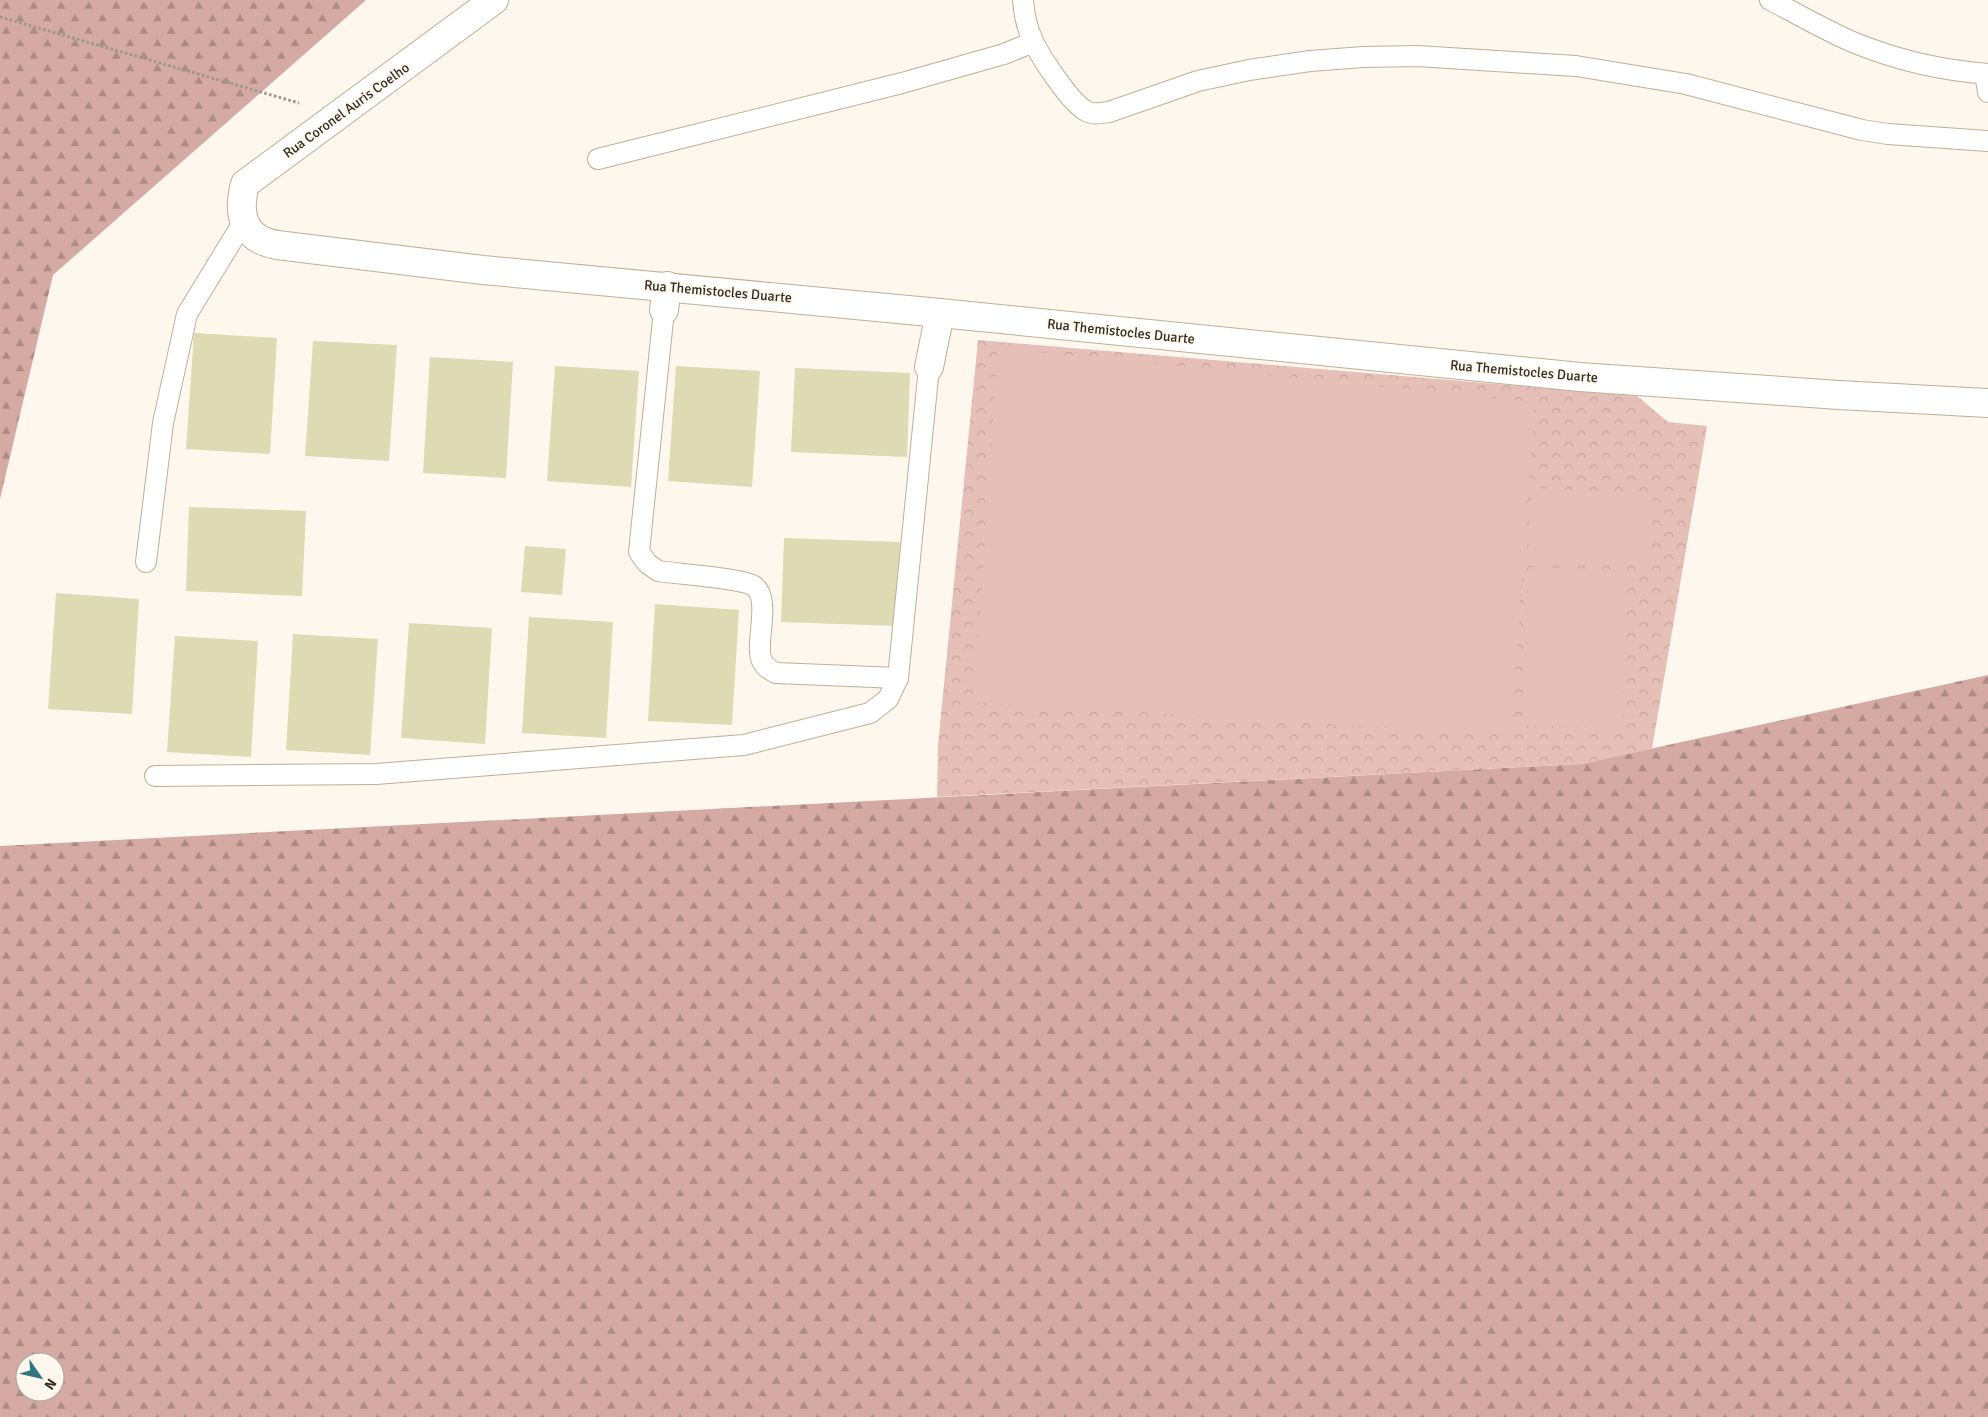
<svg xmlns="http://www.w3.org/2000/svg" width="1988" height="1417" viewBox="0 0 1988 1417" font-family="Signika,sans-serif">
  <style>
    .forest { fill: url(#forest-firs); fill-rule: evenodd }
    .park { fill: url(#park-crowns) }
    .pitch { fill: #e7bfb9 }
    .building { fill: #dddab4 }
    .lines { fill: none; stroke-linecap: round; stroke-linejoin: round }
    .lane-casing { stroke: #bfaf95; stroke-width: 22 }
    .street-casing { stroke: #bfaf95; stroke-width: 30 }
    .path { stroke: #9c968c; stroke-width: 3; stroke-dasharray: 2.5 2.5; stroke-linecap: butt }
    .lane { stroke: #fff; stroke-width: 20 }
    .street { stroke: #fff; stroke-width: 28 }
    .labels { text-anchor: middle; stroke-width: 4; stroke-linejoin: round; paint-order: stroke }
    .street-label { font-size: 14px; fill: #322c22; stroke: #fef7ed }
  </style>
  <defs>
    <pattern id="forest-firs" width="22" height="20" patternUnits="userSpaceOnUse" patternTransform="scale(1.25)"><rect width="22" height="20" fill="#d5aaa4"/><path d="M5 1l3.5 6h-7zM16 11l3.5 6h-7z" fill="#ad8b85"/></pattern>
    <pattern id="park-crowns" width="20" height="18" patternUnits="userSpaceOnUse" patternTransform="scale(1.25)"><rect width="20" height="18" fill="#e7bfb9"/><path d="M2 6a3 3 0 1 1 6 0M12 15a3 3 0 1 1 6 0" fill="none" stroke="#c7a49f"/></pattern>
  </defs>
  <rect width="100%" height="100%" fill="#fef7ed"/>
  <g class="forest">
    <polygon points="0,0 366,0 53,275 0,499"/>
    <path d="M1988,675V1417H0V846L1581,764ZM25,1362H55V1392H25Z"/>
  </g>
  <polygon class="park" points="978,340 1637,396 1668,422 1707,426 1652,749 1581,764 937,797 938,745"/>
  <g class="pitch">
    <polygon points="998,348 1534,402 1511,735 974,702"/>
    <polygon points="1532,488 1653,493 1650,565 1528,560"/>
    <polygon points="1529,567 1627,570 1621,728 1523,725"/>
  </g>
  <g class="building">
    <polygon points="194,333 277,338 270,454 186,449"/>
    <polygon points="313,341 397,345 389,461 305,456"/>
    <polygon points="430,357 513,362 506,478 423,473"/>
    <polygon points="555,366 639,371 631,487 547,481"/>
    <polygon points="676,366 760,371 752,487 668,481"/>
    <polygon points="795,368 910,373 907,457 791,452"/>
    <polygon points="189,507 306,511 302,596 186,591"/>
    <polygon points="784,538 900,542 896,626 781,622"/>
    <polygon points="525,546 566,549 562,595 521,592"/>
    <polygon points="56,593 139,599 132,714 48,709"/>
    <polygon points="655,604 739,610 732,725 648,721"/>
    <polygon points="529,617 613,622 606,738 522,733"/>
    <polygon points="409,623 492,628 485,744 401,738"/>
    <polygon points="293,634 378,639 370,755 286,750"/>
    <polygon points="175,636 258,641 251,757 167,752"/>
  </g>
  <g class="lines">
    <g class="lane-casing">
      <g id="lane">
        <path d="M1023,0C1024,14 1027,28 1033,41C1041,58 1070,102 1086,111C1093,115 1101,113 1109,112L1198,81L1249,70L1310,61L1363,57L1417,56L1576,66L1686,84L1862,130L1888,134L1988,141"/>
        <path d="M1770,0C1798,14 1826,31 1855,43C1900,61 1940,70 1988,74"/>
        <polyline points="1985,74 1988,92"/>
        <polyline points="598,159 902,83 1004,54 1033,42"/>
        <path d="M664,310L639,552L647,563L658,571C677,574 742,578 754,586C772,599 754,645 762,661C765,668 771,670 776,673L898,678"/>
        <polyline points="146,562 163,423 187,314 244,221"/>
        <polyline points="155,776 376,774 744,745 870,713 888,699 898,678 929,367"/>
      </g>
    </g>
    <g class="street-casing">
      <g id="street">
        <path d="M494,0L245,184C237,215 243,239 277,245L483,270L940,313L1580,377L1839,395L1988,403"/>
        <polyline points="664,310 667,286"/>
        <polyline points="929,367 940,313"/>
      </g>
    </g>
    <polyline class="path" points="0,17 299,103"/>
    <use href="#lane" class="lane"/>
    <use href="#street" class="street"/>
  </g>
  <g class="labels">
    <g class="street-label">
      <text transform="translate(346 110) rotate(-36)" y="5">Rua Coronel Auris Coelho</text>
      <text transform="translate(718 291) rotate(5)" y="5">Rua Themistocles Duarte</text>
      <text transform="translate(1121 331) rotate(6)" y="5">Rua Themistocles Duarte</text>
      <text transform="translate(1524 371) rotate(5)" y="5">Rua Themistocles Duarte</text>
    </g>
  </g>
  <g transform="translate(40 1377) rotate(124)"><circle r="24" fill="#fef7ed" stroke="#aca69c"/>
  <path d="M0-4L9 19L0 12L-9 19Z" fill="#2f7780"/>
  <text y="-8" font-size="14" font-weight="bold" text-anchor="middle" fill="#322c22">N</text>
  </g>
</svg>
